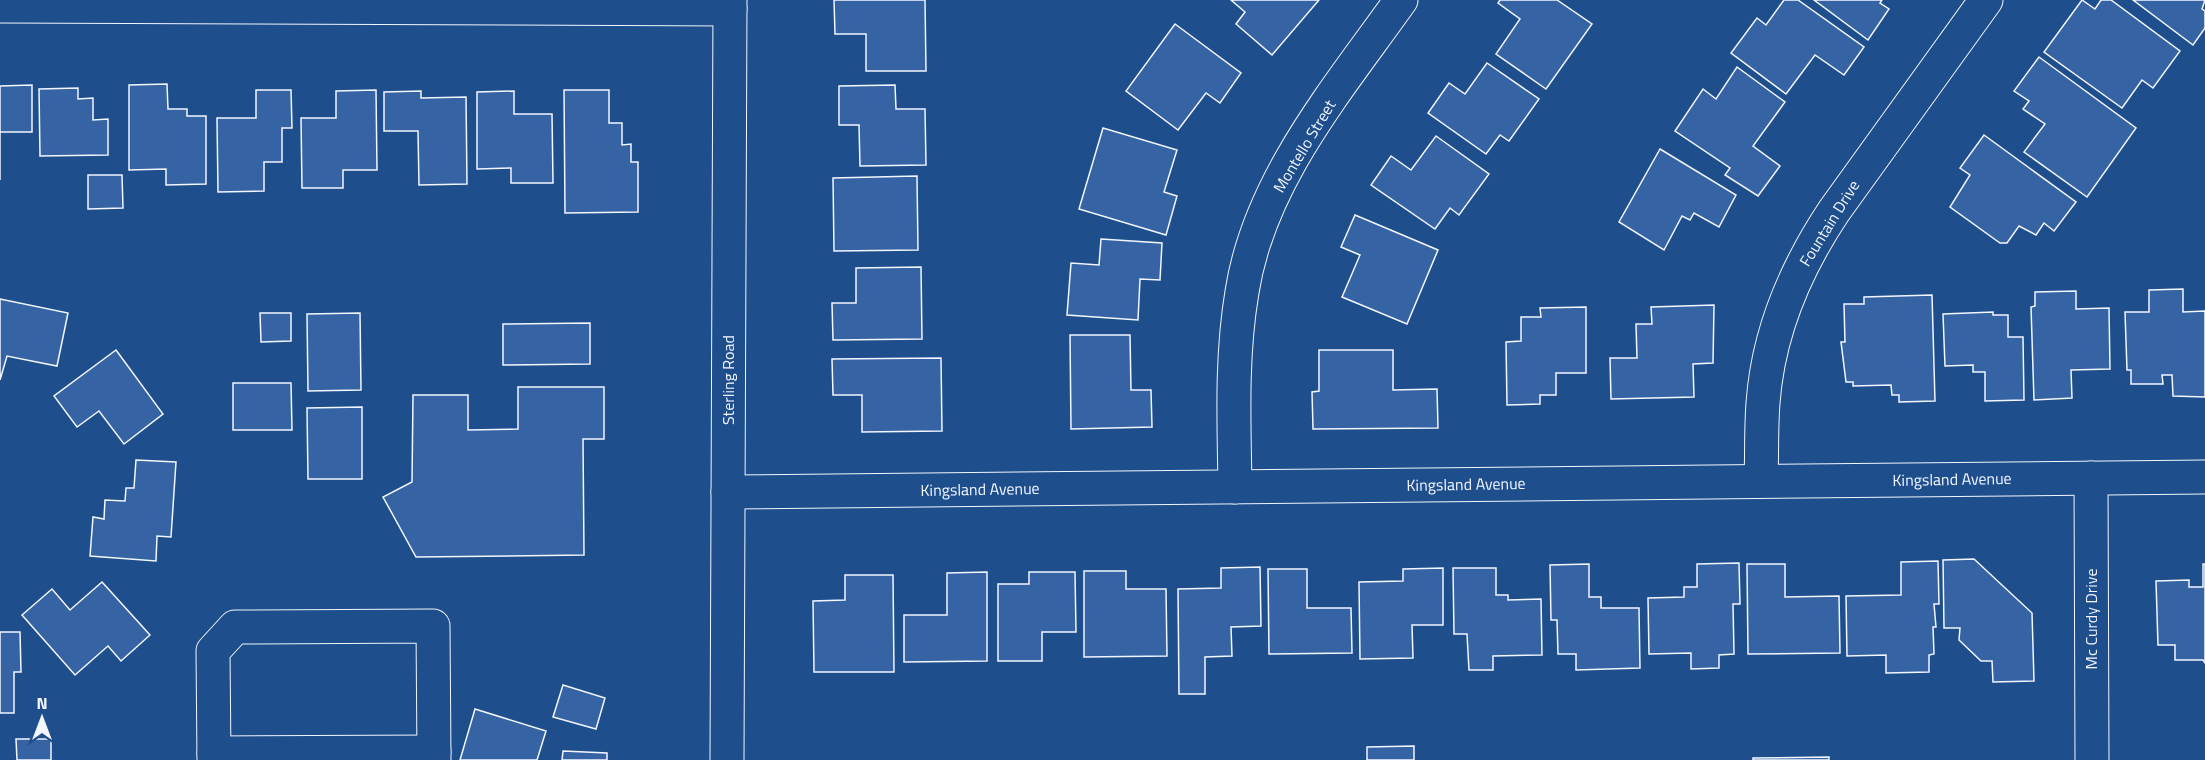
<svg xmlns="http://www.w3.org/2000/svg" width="2205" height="760" viewBox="0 0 2205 760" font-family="'Titillium Web',sans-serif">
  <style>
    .building { fill: #3563a3; stroke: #f2f6ff; stroke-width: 1.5 }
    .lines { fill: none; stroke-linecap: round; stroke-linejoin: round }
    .minor-casing { stroke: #f2f6ff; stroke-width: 35 }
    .minor { stroke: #1f4e8c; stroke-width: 33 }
    .labels { text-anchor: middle; stroke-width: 4.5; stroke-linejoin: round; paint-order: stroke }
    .street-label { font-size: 16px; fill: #f2f6ff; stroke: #1f4e8c }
  </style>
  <rect width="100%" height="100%" fill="#1f4e8c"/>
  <g class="building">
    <polygon points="834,0 925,0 926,71 866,71 866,34 835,34"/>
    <polygon points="1231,0 1319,0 1272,55 1236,24 1245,12"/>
    <polygon points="1500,0 1557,0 1592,24 1546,89 1496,54 1520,19 1498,3"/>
    <polygon points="1784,0 1798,0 1864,47 1844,75 1815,55 1786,94 1731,53 1757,18 1766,25"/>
    <polygon points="1814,0 1882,0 1880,3 1889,9 1868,40"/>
    <polygon points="2082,0 2095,9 2101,0 2111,0 2180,51 2153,88 2142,80 2122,108 2044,52"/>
    <polygon points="2133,0 2205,0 2202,9 2205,11 2205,28 2193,45"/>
    <polygon points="1175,24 1241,73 1220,103 1206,93 1178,130 1126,91"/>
    <polygon points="2039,57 2136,128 2087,197 2024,152 2045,124 2023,109 2029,101 2014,91"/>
    <polygon points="1487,63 1539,99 1509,141 1500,135 1486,154 1428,113 1449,83 1465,94"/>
    <polygon points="1737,67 1785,102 1753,146 1780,166 1758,196 1725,175 1730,168 1675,131 1703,89 1716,99"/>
    <polygon points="167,84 168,109 187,109 187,116 206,116 206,184 166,185 166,169 129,170 129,85"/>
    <polygon points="32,85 32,132 0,132 0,180 0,86"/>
    <polygon points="895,85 896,109 925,109 926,165 860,166 859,125 839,125 839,86"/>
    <polygon points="78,88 78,99 93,98 93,120 108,119 108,155 40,156 39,89"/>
    <polygon points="256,90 291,90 292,128 282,128 282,162 264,162 264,191 218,192 217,118 256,118"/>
    <polygon points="376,90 377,170 343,170 343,188 302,188 301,118 336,118 336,91"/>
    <polygon points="564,90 609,90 609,123 622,123 622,145 631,144 631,162 638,162 638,212 565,213"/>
    <polygon points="421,91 421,98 466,97 467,184 419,185 418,131 384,131 384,92"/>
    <polygon points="514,91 514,114 552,114 553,183 511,183 511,168 477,169 477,92"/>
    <polygon points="1103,128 1177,150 1164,192 1177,196 1166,235 1079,209"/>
    <polygon points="1984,135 2076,202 2054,231 2044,223 2036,235 2019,226 2007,243 2000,243 1950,207 1970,175 1960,168"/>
    <polygon points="1436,136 1489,174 1459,215 1450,208 1435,229 1371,185 1391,156 1411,170"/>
    <polygon points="1660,149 1736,195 1719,227 1694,213 1690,220 1682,216 1664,250 1619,222"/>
    <polygon points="88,175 122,175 123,208 88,209"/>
    <polygon points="917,176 918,250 834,251 833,178"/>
    <polygon points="1355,215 1438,250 1407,324 1342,297 1360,255 1341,247"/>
    <polygon points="1101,239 1162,243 1160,280 1140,279 1138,320 1067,315 1071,263 1099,265"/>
    <polygon points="921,267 922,339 833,340 832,303 856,303 856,268"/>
    <polygon points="2183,289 2183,312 2205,311 2205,397 2173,396 2172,375 2162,375 2163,384 2131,384 2131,370 2127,370 2125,312 2149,312 2149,290"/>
    <polygon points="2076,291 2076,309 2109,308 2110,369 2071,370 2072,398 2034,400 2031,307 2035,306 2035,292"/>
    <polygon points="1932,295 1935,401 1899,402 1899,395 1892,395 1891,385 1853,386 1853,382 1846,382 1841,342 1845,342 1844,304 1864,304 1864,297"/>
    <polygon points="0,299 68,313 57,366 7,356 0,380"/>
    <polygon points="1714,305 1713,363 1693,364 1694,397 1611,399 1610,358 1637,358 1636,324 1652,324 1651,307"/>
    <polygon points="1586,307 1586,373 1556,373 1556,395 1540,395 1540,404 1507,405 1506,342 1521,341 1521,317 1541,317 1540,308"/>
    <polygon points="1993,312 1993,315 2008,315 2008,337 2023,337 2024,400 1985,401 1985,372 1973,372 1973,365 1945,366 1943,314"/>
    <polygon points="260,313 291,313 291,341 261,342"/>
    <polygon points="360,313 361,390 308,391 307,314"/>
    <polygon points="590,323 590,364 503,365 503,324"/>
    <polygon points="1070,335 1130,335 1131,390 1151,390 1152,427 1071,429"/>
    <polygon points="116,350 163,414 124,444 99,411 77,427 54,396"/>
    <polygon points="1319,350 1393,350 1393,390 1437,389 1438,428 1313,429 1312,392 1319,391"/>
    <polygon points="941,358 942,431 862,432 862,395 833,395 832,359"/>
    <polygon points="233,383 291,383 292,430 233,430"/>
    <polygon points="518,387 604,387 604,439 583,439 584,555 416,557 383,497 412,482 413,395 468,395 468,430 518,429"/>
    <polygon points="362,407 362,479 308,479 307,408"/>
    <polygon points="136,460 176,462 171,537 157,536 156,561 90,556 93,517 104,519 105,500 125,501 126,488 134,488"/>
    <polygon points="1974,559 2032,613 2034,681 1993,682 1992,661 1981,661 1959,640 1960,628 1944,628 1943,560"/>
    <polygon points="1938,561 1939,604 1934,604 1936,627 1933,627 1934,654 1929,655 1929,672 1886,673 1886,655 1847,656 1846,596 1901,595 1901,562"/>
    <polygon points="1739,563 1740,604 1733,604 1734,654 1719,655 1719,668 1691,669 1691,653 1649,654 1648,598 1684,597 1684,587 1697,587 1697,564"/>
    <polygon points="1589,564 1589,597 1601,597 1601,608 1639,608 1640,668 1576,670 1576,654 1558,654 1557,620 1551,620 1550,565"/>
    <polygon points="1747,564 1785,564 1785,597 1839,596 1840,653 1748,654"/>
    <polygon points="2203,564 2205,564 2205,663 2203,660 2175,660 2175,645 2158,645 2156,581 2189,580 2189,587 2203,587"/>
    <polygon points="1260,567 1261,626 1231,627 1232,656 1205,657 1205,694 1179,694 1178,589 1221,588 1221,568"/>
    <polygon points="1443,568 1443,625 1412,625 1413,658 1360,659 1359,582 1403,581 1403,569"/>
    <polygon points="1453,568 1496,568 1496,595 1508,595 1508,600 1541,599 1542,655 1493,656 1493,670 1469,670 1467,634 1454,634"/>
    <polygon points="1268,569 1307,569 1307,608 1351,608 1352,653 1269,654"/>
    <polygon points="1084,571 1126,571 1126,589 1166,589 1167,656 1084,657"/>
    <polygon points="987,572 987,661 904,662 904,615 947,615 947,573"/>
    <polygon points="1029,572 1075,572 1076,632 1042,632 1042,661 998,661 998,584 1029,584"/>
    <polygon points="845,575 893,575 894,672 814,672 813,601 845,600"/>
    <polygon points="102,582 150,635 121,661 108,646 75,675 22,615 52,589 70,610"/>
    <polygon points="0,632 20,632 21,672 14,672 14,713 0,713"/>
    <polygon points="563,685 605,698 596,729 553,717"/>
    <polygon points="475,709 546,731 537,760 460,760"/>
    <polygon points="16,739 51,739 51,760 17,760"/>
    <polygon points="1414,746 1414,760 1367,760 1367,747"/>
    <polygon points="563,751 607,753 607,760 562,760"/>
    <polygon points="1829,757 1829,760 1753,760 1753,758"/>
  </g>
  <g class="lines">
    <g class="minor-casing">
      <g id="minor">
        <polyline points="0,6 730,9"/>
        <polyline points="2091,478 2092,760"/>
        <path d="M1761,481C1762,455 1761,429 1763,403C1768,333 1796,268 1834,211L1986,0"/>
        <path d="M1235,487C1234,422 1231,357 1242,292C1259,181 1338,89 1401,0"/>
        <polyline points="728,492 2205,477"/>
        <polyline points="214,753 434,752"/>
        <polyline points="214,760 213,651 235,627 433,626 434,760"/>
        <polyline points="727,760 730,0"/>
      </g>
    </g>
    <use href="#minor" class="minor"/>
  </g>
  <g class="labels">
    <g class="street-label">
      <text transform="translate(1304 146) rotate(-59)" y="6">Montello Street</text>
      <text transform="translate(1829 223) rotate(-58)" y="6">Fountain Drive</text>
      <text transform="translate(728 380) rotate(-90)" y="6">Sterling Road</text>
      <text transform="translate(1952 479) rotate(-1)" y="6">Kingsland Avenue</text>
      <text transform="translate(1466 484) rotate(-1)" y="6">Kingsland Avenue</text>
      <text transform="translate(980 489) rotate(-1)" y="6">Kingsland Avenue</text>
      <text transform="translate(2091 619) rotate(-90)" y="6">Mc Curdy Drive</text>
    </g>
  </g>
  <g transform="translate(42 718)" stroke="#1f4e8c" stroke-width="4.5" paint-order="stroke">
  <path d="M0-4.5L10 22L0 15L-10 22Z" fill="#f2f6ff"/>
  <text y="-9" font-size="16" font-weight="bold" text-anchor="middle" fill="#f2f6ff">N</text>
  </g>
</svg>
